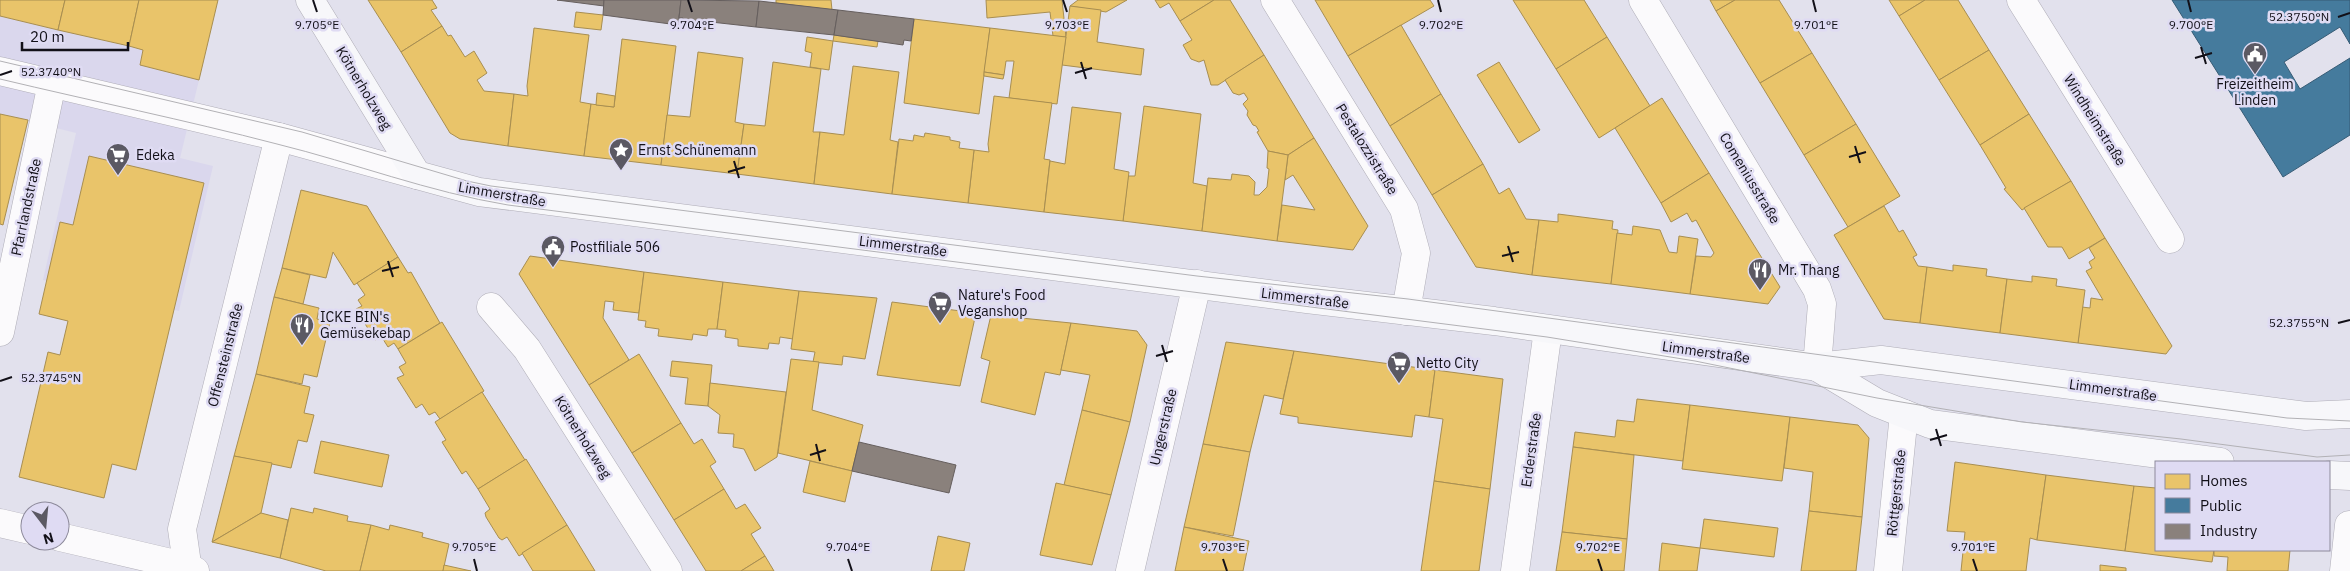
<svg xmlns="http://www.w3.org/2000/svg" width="2350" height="571" viewBox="0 0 2350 571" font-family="'IBM Plex Sans',sans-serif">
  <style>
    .built { fill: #dad7ed }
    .homes { fill: #e9c46a; stroke: #a88e51 }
    .public { fill: #457b9d; stroke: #365b75 }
    .industry { fill: #8a817c; stroke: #665f5e }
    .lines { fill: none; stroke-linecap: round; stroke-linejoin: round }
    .street-casing { stroke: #afadb7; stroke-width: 29 }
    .secondary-casing { stroke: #afadb7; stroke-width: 29 }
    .street { stroke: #fbfafc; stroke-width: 28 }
    .secondary { stroke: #f7f7fa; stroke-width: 28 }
    .tram { stroke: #b2b1b5; stroke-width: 1 }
    .ticks { fill: none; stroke: #121018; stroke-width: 2 }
    .labels { text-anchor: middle; stroke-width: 5; stroke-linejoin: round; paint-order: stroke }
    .poi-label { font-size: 14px; fill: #121018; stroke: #dfdbf3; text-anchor: start }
    .street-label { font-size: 14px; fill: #121018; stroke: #dfdbf3 }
    .ticks-label { font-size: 12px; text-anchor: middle; fill: #121018; stroke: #dfdbf3; stroke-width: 5; stroke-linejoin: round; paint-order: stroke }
  </style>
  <rect width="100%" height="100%" fill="#e2e1ed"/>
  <polygon class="built" points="0,16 143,50 140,65 199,80 180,158 213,166 179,311 43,280 76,133 0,114"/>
  <g class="homes">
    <polygon points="0,0 65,0 58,30 0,16"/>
    <polygon points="65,0 139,0 129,46 58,30"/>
    <polygon points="139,0 218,0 199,80 140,65 143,50 129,46"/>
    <polygon points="368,0 432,0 437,8 431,10 442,26 401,52"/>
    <polygon points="776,0 831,0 832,10 776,3"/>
    <polygon points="986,0 1062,0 1066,37 1053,36 1050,12 987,18"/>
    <polygon points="1078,0 1127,0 1106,12 1070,6"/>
    <polygon points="1155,0 1214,0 1180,21 1169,3 1160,8"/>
    <polygon points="1214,0 1230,0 1264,55 1218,85 1211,85 1204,60 1199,62 1191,59 1183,45 1192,40 1180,21"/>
    <polygon points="1315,0 1430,0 1434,6 1348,56"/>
    <polygon points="1513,0 1584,0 1607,37 1556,69"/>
    <polygon points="1710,0 1735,0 1716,11"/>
    <polygon points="1735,0 1779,0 1812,53 1760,83 1716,11"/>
    <polygon points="1889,0 1925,0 1899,16"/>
    <polygon points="1925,0 1958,0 1989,50 1939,80 1899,16"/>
    <polygon points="1070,6 1101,10 1097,42 1144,49 1141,75 1062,65"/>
    <polygon points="576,12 603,15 601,30 574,27"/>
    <polygon points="914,19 990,28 979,114 904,103"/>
    <polygon points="1401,25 1441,94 1390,126 1348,56"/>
    <polygon points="442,26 448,36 451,35 465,57 474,51 487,73 477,80 484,91 514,94 508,146 460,139 450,133 401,52"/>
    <polygon points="534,28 589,35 580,102 591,104 584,156 508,146 514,94 528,96 527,86"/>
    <polygon points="990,28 1066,37 1057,104 1009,98 1014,61 1006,61 1004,75 984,72"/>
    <polygon points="834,35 878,41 877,47 833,41"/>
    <polygon points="807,37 833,41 829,70 810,67 812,53 805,51"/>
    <polygon points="1607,37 1650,106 1599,138 1556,69"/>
    <polygon points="622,39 676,46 661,165 584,156 591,104 614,107"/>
    <polygon points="1989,50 2029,114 1980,145 1939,80"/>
    <polygon points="698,52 743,58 735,122 744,124 737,174 661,165 667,115 690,117"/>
    <polygon points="1812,53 1856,124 1804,155 1760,83"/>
    <polygon points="1264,55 1314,138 1288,155 1268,151 1257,132 1259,131 1256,126 1253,125 1247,115 1248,111 1243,104 1248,99 1244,93 1239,95 1233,93 1225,80"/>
    <polygon points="773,62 821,69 813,132 820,132 814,184 737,174 744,124 765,126"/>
    <polygon points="1499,62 1540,130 1519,143 1477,75"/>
    <polygon points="853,66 899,72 890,140 898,142 892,194 814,184 820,132 844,135"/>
    <polygon points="984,72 1004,75 1003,79 984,76"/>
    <polygon points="597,93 615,96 614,107 596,105"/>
    <polygon points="1441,94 1483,164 1432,195 1390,126"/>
    <polygon points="994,96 1052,103 1044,159 1050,160 1044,212 968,203 974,150 989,152 988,144"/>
    <polygon points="1662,98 1709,173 1661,203 1615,128"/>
    <polygon points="1144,106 1201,114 1193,183 1207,186 1202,231 1123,221 1128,176 1135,176"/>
    <polygon points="1072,107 1121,113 1114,169 1129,172 1123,221 1044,212 1050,161 1065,164"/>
    <polygon points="0,114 28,120 3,225 0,224"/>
    <polygon points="2029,114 2071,181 2022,210 2004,189 2006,188 1980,145"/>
    <polygon points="1856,124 1900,196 1848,227 1804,155"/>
    <polygon points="925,133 950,137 950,140 960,142 959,148 974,150 968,203 892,194 899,139 913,141 914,135 924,137"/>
    <polygon points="1314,138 1368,226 1353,250 1277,241 1282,205 1315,210 1293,175 1285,180 1288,155"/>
    <polygon points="1268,151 1288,155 1277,241 1202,231 1208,178 1231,180 1232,174 1249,176 1255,182 1254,195 1259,195 1267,187 1269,169 1267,168"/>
    <polygon points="89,156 204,183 136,470 112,464 104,498 19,477 48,352 60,355 68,321 39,314 60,222 73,225"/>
    <polygon points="1483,164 1499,194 1509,188 1526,219 1539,220 1532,275 1476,267 1432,195"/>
    <polygon points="1709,173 1780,287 1768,304 1690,294 1696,256 1711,257 1714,253 1696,220 1692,222 1687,213 1671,222 1661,203"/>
    <polygon points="2071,181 2105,238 2069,259 2062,247 2048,247 2024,208"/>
    <polygon points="301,190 367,206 398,257 354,285 333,252 326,278 282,268"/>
    <polygon points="1884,206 1899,232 1903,230 1917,255 1913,257 1918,266 1927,267 1920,323 1884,319 1834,235"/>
    <polygon points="1558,214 1613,221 1612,229 1618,230 1611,284 1532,275 1539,220 1558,222"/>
    <polygon points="1633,226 1660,230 1669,252 1677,253 1679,236 1698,239 1690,294 1611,284 1617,233 1632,235"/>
    <polygon points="2105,238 2172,346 2166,354 2078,343 2082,307 2090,308 2091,298 2103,300 2086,271 2092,268 2089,262 2095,258 2089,248"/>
    <polygon points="530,256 644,272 639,313 613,310 614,302 605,301 603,318 629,360 589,385 519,274"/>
    <polygon points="398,257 408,273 411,272 440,323 398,349 394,343 388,347 381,336 375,340 356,309 362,306 358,300 365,295 357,283"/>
    <polygon points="1953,265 1987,269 1986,276 2007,279 2000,333 1920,323 1927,267 1953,271"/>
    <polygon points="282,268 310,275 303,304 274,297"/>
    <polygon points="644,272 723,282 717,329 708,329 707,336 693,334 692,340 658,336 659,329 645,327 646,321 638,320"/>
    <polygon points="2032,276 2057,279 2056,286 2085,290 2078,343 2000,333 2007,279 2032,282"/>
    <polygon points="723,282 799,291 793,339 780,337 779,344 769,343 768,349 738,346 738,339 725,337 726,330 717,329"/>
    <polygon points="799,291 877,298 865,359 843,356 842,365 813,362 815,352 791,349"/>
    <polygon points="274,297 319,308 317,319 330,322 317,377 304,374 302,384 256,374"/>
    <polygon points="892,302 976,313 960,386 877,375"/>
    <polygon points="991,315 1071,323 1060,375 1045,372 1035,415 981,402 990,361 981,358"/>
    <polygon points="442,322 484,391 440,419 435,412 429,415 422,404 416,408 397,378 404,375 399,367 406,363 398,349"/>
    <polygon points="1071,323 1137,331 1147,345 1130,422 1082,410 1090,375 1061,370"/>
    <polygon points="1226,342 1294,351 1283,399 1264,395 1250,452 1203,444"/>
    <polygon points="1294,351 1435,370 1429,417 1415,415 1412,437 1298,423 1298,417 1280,414"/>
    <polygon points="639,354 681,423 632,453 589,385"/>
    <polygon points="791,359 819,362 812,410 863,425 852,471 778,453"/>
    <polygon points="672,361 712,365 708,406 685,404 688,378 670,376"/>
    <polygon points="1435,370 1503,379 1490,489 1434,481 1443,419 1429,417"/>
    <polygon points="256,374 310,387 304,413 314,415 307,442 298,440 291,468 234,456"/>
    <polygon points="710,383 786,392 777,457 755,471 744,449 733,447 734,434 718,433 720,415 708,406"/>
    <polygon points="482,392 525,460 478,489 466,471 462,474 442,442 446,440 435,422"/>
    <polygon points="1637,399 1690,405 1683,461 1573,447 1575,432 1615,437 1617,420 1634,422"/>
    <polygon points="1690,405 1790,417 1782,481 1682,469"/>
    <polygon points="1082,410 1130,422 1111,495 1064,485"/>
    <polygon points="1790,417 1858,425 1869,438 1862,517 1809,511 1813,472 1784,468"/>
    <polygon points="681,423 694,444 702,439 716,462 710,466 724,489 674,520 632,453"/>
    <polygon points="321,441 389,455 382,487 314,473"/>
    <polygon points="1203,444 1250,452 1233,536 1184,527"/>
    <polygon points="1573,447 1634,455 1627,539 1562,532"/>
    <polygon points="234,456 272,463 261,513 212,542"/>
    <polygon points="526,459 567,525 519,556 507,537 502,540 499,538 486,517 485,513 490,509 478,489"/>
    <polygon points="810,461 852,471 845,502 803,492"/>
    <polygon points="1955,462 2046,475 2037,540 2030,538 2026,571 1961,571 1965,532 1947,531"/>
    <polygon points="2046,475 2134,486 2125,551 2037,540"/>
    <polygon points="1434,481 1490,489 1479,571 1421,571"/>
    <polygon points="1056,483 1111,495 1092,565 1040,555"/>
    <polygon points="2134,486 2156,488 2156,550 2214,550 2212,562 2125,551"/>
    <polygon points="724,489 736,509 745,504 761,528 751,534 765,556 741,571 706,571 674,520"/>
    <polygon points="291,508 313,513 314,508 348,516 347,521 371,525 360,571 326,571 280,558"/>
    <polygon points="1809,511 1862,517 1856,571 1801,571"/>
    <polygon points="261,513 288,520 280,558 212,542"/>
    <polygon points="1704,519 1778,528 1774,557 1700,548"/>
    <polygon points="371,525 389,530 390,525 423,533 422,537 449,544 443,571 360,571"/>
    <polygon points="567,525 595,571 533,571 522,553"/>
    <polygon points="1184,527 1249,541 1243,571 1175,571"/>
    <polygon points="1562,532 1627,539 1624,571 1556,571"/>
    <polygon points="938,536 970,543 964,571 931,571"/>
    <polygon points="1662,543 1700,548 1697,571 1659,571"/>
    <polygon points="2214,550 2290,550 2288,571 2227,571 2228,557 2214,556"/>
    <polygon points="765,556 774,571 741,571"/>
    <polygon points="444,565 471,571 443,571"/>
    <polygon points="2100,565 2126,568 2126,571 2100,571"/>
  </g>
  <polygon class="public" points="2172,0 2350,0 2350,44 2340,27 2284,62 2300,89 2350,58 2350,135 2283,177"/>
  <g class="industry">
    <polygon points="557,0 604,0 604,6"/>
    <polygon points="604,0 681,0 678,25 603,15"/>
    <polygon points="681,0 759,1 756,27 711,22 710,30 683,27 683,18 679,18"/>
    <polygon points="759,1 838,10 834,35 756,27"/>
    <polygon points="838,10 914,19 911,41 904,40 903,45 834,35"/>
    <polygon points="859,442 956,465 949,493 852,471"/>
  </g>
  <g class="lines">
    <g class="street-casing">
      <g id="street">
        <polyline points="1275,0 1404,209 1416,253 1406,311"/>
        <polyline points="1643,0 1817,289 1822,304 1817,367"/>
        <polyline points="2021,0 2170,239"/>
        <polyline points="0,71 279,137 417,175"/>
        <polyline points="491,307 527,349 668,571"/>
        <polyline points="0,332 52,83"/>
        <polyline points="0,523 30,530"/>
        <polyline points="60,537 188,567 195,571"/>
        <polyline points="188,571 182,529 279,137"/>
        <polyline points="1130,571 1197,284"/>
        <polyline points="1515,571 1548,330"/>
        <polyline points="1888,571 1904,414"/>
        <polyline points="2344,571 2349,525"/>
      </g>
    </g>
    <g class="secondary-casing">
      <g id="secondary">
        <polyline points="310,0 417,175 479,192 1307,299 1494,321 1817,367 1881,360 2306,416 2350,414"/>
        <polyline points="1817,367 1877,403 1930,424 2220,462"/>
        <polyline points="2329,475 2350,476"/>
      </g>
    </g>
    <use href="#street" class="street"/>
    <use href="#secondary" class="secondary"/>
    <g class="tram">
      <polyline points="0,61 302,132 467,181 491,186 1197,276 1408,299 2287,418 2350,421"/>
      <path d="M0,79C92,101 185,120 277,144C354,163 429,192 508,205L1547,337L1695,361L1877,398L2022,422L2181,439L2317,457L2350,455"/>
    </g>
  </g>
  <path class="ticks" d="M313,0L317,12M688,0L692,12M1063,0L1067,12M1438,0L1441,12M1813,0L1816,12M2188,0L2191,12M2338,17L2350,13M2201,47L2206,64M2195,58L2212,53M1081,62L1086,79M1075,73L1092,68M0,75L12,71M1855,146L1860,163M1849,157L1866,152M734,161L739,178M728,172L745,167M1508,246L1513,262M1502,256L1519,252M388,261L393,277M382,271L399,267M2338,323L2350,320M1162,345L1167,362M1156,356L1173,351M0,381L12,377M1936,429L1941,446M1930,440L1947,435M816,444L820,461M810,455L826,450M474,559L477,571M848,559L852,571M1223,559L1227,571M1598,559L1602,571M1973,559L1977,571"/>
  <defs>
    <g id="civic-pin" transform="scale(1.25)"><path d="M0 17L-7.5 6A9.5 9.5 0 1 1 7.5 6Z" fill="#5b5963" stroke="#dfdbf3"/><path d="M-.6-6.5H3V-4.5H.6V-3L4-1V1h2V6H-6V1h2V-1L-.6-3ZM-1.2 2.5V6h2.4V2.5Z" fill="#fff"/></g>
    <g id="sight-pin" transform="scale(1.25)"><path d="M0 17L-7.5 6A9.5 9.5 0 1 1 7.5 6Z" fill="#5b5963" stroke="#dfdbf3"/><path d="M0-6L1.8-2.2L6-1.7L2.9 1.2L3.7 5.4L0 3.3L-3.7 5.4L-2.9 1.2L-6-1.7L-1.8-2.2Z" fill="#fff"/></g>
    <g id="supermarket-pin" transform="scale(1.25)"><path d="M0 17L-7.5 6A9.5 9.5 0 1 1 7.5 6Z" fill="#5b5963" stroke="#dfdbf3"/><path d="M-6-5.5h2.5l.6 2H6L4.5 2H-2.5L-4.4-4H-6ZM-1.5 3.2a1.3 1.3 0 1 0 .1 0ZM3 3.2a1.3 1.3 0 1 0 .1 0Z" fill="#fff"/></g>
    <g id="restaurant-pin" transform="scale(1.25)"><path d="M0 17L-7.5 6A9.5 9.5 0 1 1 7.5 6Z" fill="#5b5963" stroke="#dfdbf3"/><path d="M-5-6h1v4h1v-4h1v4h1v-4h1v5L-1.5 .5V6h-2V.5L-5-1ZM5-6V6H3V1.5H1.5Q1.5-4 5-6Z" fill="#fff"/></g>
  </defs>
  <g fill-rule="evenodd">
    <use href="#civic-pin" x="2255" y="54"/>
    <use href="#sight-pin" x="621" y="150"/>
    <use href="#supermarket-pin" x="118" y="155"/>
    <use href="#civic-pin" x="553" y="247"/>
    <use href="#restaurant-pin" x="1760" y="270"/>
    <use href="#supermarket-pin" x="940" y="303"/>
    <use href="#restaurant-pin" x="302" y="325"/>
    <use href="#supermarket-pin" x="1399" y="363"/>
  </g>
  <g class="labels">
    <g class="poi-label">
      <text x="2255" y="89" text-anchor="middle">Freizeitheim<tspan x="2255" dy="16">Linden</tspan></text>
      <text x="638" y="155">Ernst Schünemann</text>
      <text x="136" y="160">Edeka</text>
      <text x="570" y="252">Postfiliale 506</text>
      <text x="1778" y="275">Mr. Thang</text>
      <text x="958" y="300">Nature's Food<tspan x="958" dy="16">Veganshop</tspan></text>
      <text x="320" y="322">ICKE BIN's<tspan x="320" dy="16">Gemüsekebap</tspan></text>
      <text x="1416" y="368">Netto City</text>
    </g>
    <g class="street-label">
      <text transform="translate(364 88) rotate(59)" y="5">Kötnerholzweg</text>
      <text transform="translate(2095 120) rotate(58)" y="5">Windheimstraße</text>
      <text transform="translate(1367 149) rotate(58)" y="5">Pestalozzistraße</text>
      <text transform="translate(1750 178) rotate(59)" y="5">Comeniusstraße</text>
      <text transform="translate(502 194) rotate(10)" y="5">Limmerstraße</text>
      <text transform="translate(26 207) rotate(-78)" y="5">Pfarrlandstraße</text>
      <text transform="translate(903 246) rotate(7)" y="5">Limmerstraße</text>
      <text transform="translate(1305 298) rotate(7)" y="5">Limmerstraße</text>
      <text transform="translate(1706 352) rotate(8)" y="5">Limmerstraße</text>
      <text transform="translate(225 355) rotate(-76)" y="5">Offensteinstraße</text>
      <text transform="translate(2113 390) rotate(8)" y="5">Limmerstraße</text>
      <text transform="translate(1163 427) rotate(-77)" y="5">Ungerstraße</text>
      <text transform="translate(583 437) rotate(58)" y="5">Kötnerholzweg</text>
      <text transform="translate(1531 450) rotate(-82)" y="5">Erderstraße</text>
      <text transform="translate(1896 493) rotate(-84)" y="5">Röttgerstraße</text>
    </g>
  </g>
  <g class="ticks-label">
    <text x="2299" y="21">52.3750°N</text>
    <text x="317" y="29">9.705°E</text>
    <text x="692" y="29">9.704°E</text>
    <text x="1067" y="29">9.703°E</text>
    <text x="1441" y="29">9.702°E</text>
    <text x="1816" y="29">9.701°E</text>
    <text x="2191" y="29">9.700°E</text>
    <text x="51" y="76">52.3740°N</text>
    <text x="2299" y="327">52.3755°N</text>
    <text x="51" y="382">52.3745°N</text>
    <text x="1598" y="551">9.702°E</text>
    <text x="474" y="551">9.705°E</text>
    <text x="848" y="551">9.704°E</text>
    <text x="1223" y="551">9.703°E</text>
    <text x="1973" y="551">9.701°E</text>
  </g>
  <rect x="2155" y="461" width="175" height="90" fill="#dfdbf3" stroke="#8d8a9b"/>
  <rect x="2165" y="474" width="25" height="15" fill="#e9c46a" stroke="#8d8a9b"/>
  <text x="2200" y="486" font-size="15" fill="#121018">Homes</text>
  <rect x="2165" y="498" width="25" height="15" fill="#457b9d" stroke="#8d8a9b"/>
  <text x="2200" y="511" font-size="15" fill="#121018">Public</text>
  <rect x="2165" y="524" width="25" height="15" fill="#8a817c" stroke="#8d8a9b"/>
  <text x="2200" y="536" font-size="15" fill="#121018">Industry</text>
  <g transform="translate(45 526) rotate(164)"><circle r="24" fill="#dfdbf3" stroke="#8d8a9b"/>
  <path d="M0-4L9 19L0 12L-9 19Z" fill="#5b5963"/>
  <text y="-8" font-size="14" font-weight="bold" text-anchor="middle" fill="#121018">N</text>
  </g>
  <path d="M22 42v8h106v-8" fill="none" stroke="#121018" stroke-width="2.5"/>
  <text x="30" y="42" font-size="15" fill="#121018" stroke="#dfdbf3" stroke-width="4" paint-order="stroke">20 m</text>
</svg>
